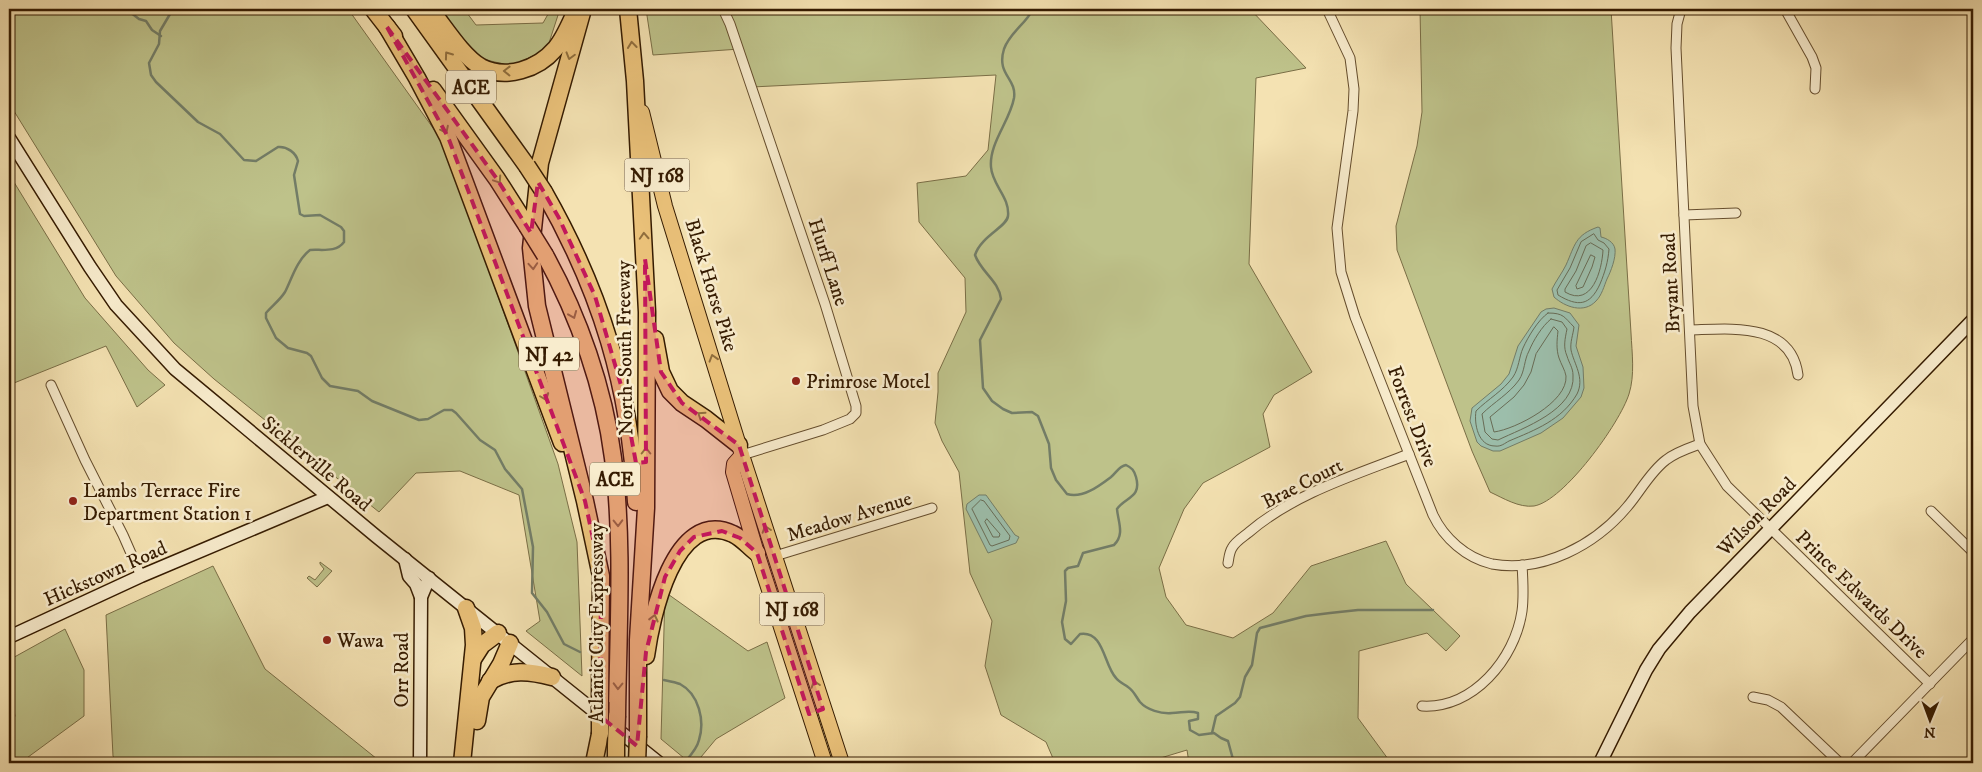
<svg xmlns="http://www.w3.org/2000/svg" width="1982" height="772" viewBox="0 0 1982 772" font-family="'IM FELL DW Pica',serif">
  <style>
    .green { fill: #bec28a; stroke: #7a6e46 }
    .water { fill: #9cbeab; stroke: #737d67 }
    .lines { fill: none; stroke-linecap: round; stroke-linejoin: round }
    .shore { stroke: #686c56; stroke-width: 1 }
    .stream { stroke: #737d67; stroke-width: 2.5 }
    .street-casing { stroke: #654d2d; stroke-width: 11 }
    .secondary-casing { stroke: #351b01; stroke-width: 15 }
    .primary-casing { stroke: #351b01; stroke-width: 16 }
    .highway-casing { stroke: #351b01; stroke-width: 19 }
    .street { stroke: #f8eccd; stroke-width: 9 }
    .secondary { stroke: #f8eccd; stroke-width: 12 }
    .primary { stroke: #eac179; stroke-width: 14 }
    .highway { stroke: #eac179; stroke-width: 16 }
    .highway-bridge-casing { stroke: #351b01; stroke-width: 19; stroke-linecap: butt }
    .highway-bridge { stroke: #eac179; stroke-width: 16 }
    .oneway { stroke: #906e3d }
    .marked { fill: #c2185b; fill-opacity: 0.2; stroke: #c2185b; stroke-width: 4; stroke-dasharray: 10 6; stroke-linejoin: round }
    .poi-dot { fill: #8f2418; stroke: #f8eccd; stroke-width: 2 }
    .labels { text-anchor: middle; stroke-width: 5; stroke-linejoin: round; paint-order: stroke }
    .shield { fill: #f8eccd; stroke: #705a3e; stroke-width: 1 }
    .shield-label { font-size: 19px; font-weight: bold; fill: #351b01 }
    .street-label { font-size: 20px; fill: #351b01; stroke: #f8eccd }
    .poi-label { font-size: 20px; fill: #351b01; stroke: #f8eccd; text-anchor: start }
  </style>
  <rect width="100%" height="100%" fill="#f4e2b2"/>
  <filter id="stains"><feTurbulence type="fractalNoise" baseFrequency=".004" numOctaves="4"/><feColorMatrix values="0 0 0 0 .2 0 0 0 0 .09 0 0 0 0 .02 0 0 0 .5 -.17"/></filter>
  <radialGradient id="worn" r=".72"><stop offset=".6" stop-color="#630" stop-opacity="0"/><stop offset="1" stop-color="#630" stop-opacity=".3"/></radialGradient>
  <g class="green">
    <polygon points="9,9 348,9 443,142 558,464 577,542 582,676 526,631 540,621 519,495 460,471 416,473 379,512 214,379 174,343 116,276 9,103"/>
    <polygon points="435,9 464,9 476,25 543,23 551,9 560,9 547,49 512,66 478,58"/>
    <polygon points="646,9 1250,9 1306,68 1256,78 1249,264 1312,372 1274,395 1263,414 1270,447 1203,483 1184,509 1159,568 1166,597 1186,625 1233,638 1273,613 1311,566 1386,541 1406,584 1460,636 1446,651 1427,633 1359,651 1358,718 1391,763 1189,763 1187,750 1144,763 1055,763 1046,742 1001,715 985,666 992,621 970,573 959,472 942,441 935,423 938,392 938,373 966,312 965,278 919,222 917,183 966,176 988,150 996,75 752,87 740,49 653,55"/>
    <path d="M1420,9H1611L1631,333C1632,353 1635,375 1629,394C1620,423 1564,501 1534,506C1519,508 1503,498 1490,492L1472,451L1397,250L1396,226L1417,146L1422,112Z"/>
    <polygon points="9,174 85,298 148,370 165,385 137,407 106,346 9,385"/>
    <polygon points="320,562 332,571 317,587 307,578 309,576 315,580 324,569 320,564"/>
    <polygon points="213,566 265,669 382,763 116,763 113,756 106,615"/>
    <polygon points="665,592 748,651 767,642 785,698 716,739 696,763 690,763 661,739"/>
    <polygon points="65,629 84,670 84,716 20,763 9,763 9,727 15,716 9,682 9,660"/>
  </g>
  <g class="water">
    <path d="M1598,227L1600,228L1601,237C1606,238 1614,242 1615,249C1616,258 1611,271 1607,279C1604,286 1602,295 1596,301C1584,314 1565,307 1554,297L1552,289C1556,281 1562,273 1566,265C1575,245 1575,235 1598,227Z"/>
    <polygon points="1554,308 1570,313 1579,325 1576,346 1583,367 1584,388 1581,397 1563,418 1541,433 1500,451 1493,451 1481,446 1477,442 1470,421 1472,408 1501,384 1509,374 1518,346 1541,312 1546,309"/>
    <polygon points="979,495 986,495 1015,535 1019,537 1016,543 988,553 966,509 967,504"/>
  </g>
  <g class="lines">
    <g class="shore">
      <path d="M1594,234L1598,240L1604,243L1609,249C1608,262 1605,272 1600,284C1590,306 1578,307 1558,295L1557,290L1570,268L1581,242Z"/>
      <path d="M1591,243L1603,250C1602,270 1592,308 1565,292V289L1576,271L1586,246Z"/>
      <polygon points="1591,255 1595,257 1592,267 1583,287 1577,289 1576,286"/>
      <path d="M1548,313C1564,313 1564,317 1574,327C1573,335 1570,342 1571,350C1574,364 1585,378 1577,394C1562,420 1535,430 1509,441C1505,443 1501,447 1495,446C1478,446 1474,424 1476,411C1488,399 1503,391 1513,377C1519,368 1519,357 1523,348C1528,337 1538,320 1548,313Z"/>
      <path d="M1551,319L1562,322L1567,329C1565,339 1563,347 1567,356C1569,363 1573,368 1573,375C1576,410 1523,428 1498,440L1492,439L1485,432L1482,414C1494,402 1509,394 1519,380C1525,371 1524,360 1529,351C1533,341 1542,326 1551,319Z"/>
      <path d="M1554,327L1558,331C1557,340 1556,349 1559,358C1561,364 1565,370 1566,376C1568,402 1516,429 1494,432L1490,417L1514,397L1524,385L1531,372L1536,354Z"/>
      <polygon points="981,500 984,501 1010,536 1009,540 992,546 990,545 972,509"/>
      <polygon points="987,519 1000,534 999,537 993,537 985,522"/>
    </g>
    <g class="stream">
      <polyline points="126,9 139,19 146,21 152,30 161,36"/>
      <path d="M173,9L160,31L159,44L149,63L151,75L156,82L198,122L220,134L244,160L256,161L278,147C287,146 296,153 298,161L294,175L300,214L304,216L320,215L341,227L344,231V242C336,253 321,249 310,250C297,260 292,278 285,292C280,300 272,306 266,313V318L276,338L288,348L307,353L311,356L322,378L330,386L358,391L372,401L419,420L428,419L444,410H452L456,413L480,440L495,450L505,469L522,489L533,547L532,593L547,612L564,644L580,652"/>
      <path d="M1033,9C1026,24 1010,32 1004,49C996,75 1017,78 1014,98C1010,121 989,143 991,167C992,185 1010,197 1008,216C1007,227 981,236 975,255C981,272 999,281 1001,299L980,340L983,388L992,401L1003,409L1012,413L1032,412L1038,416L1049,444L1051,468L1056,480L1067,494C1082,499 1099,486 1111,477C1116,473 1119,466 1126,465C1132,468 1134,470 1136,477C1142,498 1125,497 1117,509C1118,522 1125,534 1114,545L1083,553L1078,566L1068,568L1065,571L1066,601L1062,622L1065,639L1071,644L1080,634C1104,630 1104,666 1116,678C1119,682 1124,684 1128,687C1134,691 1136,697 1140,702C1147,710 1161,714 1172,713C1181,713 1189,710 1198,713V719L1189,721L1190,730L1199,735L1214,733L1221,738L1228,741L1234,763"/>
      <polyline points="9,17 24,9"/>
      <path d="M664,680C669,681 675,682 680,684C699,694 705,721 699,740C697,749 690,756 684,763"/>
      <polyline points="1212,733 1216,716 1235,703 1240,697 1245,677 1252,665 1257,633 1260,628 1306,616 1330,613 1358,610 1433,610"/>
    </g>
    <g class="street-casing">
      <g id="street">
        <polyline points="723,9 730,24 825,304 856,406 856,413 850,419 823,430 742,455"/>
        <path d="M1327,9L1350,58L1354,89L1353,111L1337,228L1341,272L1355,317L1433,515C1444,538 1466,558 1492,564C1543,573 1595,545 1627,507C1640,492 1650,472 1666,460C1676,452 1689,448 1700,444"/>
        <polyline points="1681,9 1677,24 1676,48 1693,406 1700,444 1727,486 1930,684"/>
        <polyline points="1785,9 1812,57 1816,68 1815,89"/>
        <polyline points="1684,215 1736,213"/>
        <path d="M1690,330C1729,329 1791,321 1798,375"/>
        <polyline points="51,385 85,460 123,535 141,576"/>
        <polyline points="1931,511 1973,552"/>
        <polyline points="775,556 932,508"/>
        <path d="M1228,563C1229,558 1229,553 1232,548C1235,542 1243,537 1248,533C1293,494 1355,475 1409,454"/>
        <polyline points="1753,697 1768,700 1781,707 1840,763"/>
        <path d="M1422,706C1473,709 1515,659 1522,611C1524,596 1523,580 1522,565"/>
        <polyline points="1852,763 1973,639"/>
      </g>
    </g>
    <g class="secondary-casing">
      <g id="secondary">
        <polyline points="9,138 90,267 116,305 175,369 377,537 659,763"/>
        <polyline points="405,559 409,576 416,584 421,597"/>
        <polyline points="9,637 141,576 328,497"/>
        <polyline points="420,763 421,597 429,578"/>
        <polyline points="1600,763 1646,670 1659,649 1690,612 1973,320"/>
      </g>
    </g>
    <g class="primary-casing">
      <g id="primary">
        <polyline points="642,112 665,206 742,455 842,763"/>
        <polyline points="742,455 734,464 733,472 757,553 825,763"/>
      </g>
    </g>
    <g class="highway-casing">
      <g id="highway">
        <polyline points="373,9 394,36"/>
        <polyline points="414,9 527,166"/>
        <path d="M430,9C444,26 462,56 481,67C506,80 538,69 555,49C563,40 569,26 574,15"/>
        <polyline points="583,9 540,163 531,248 537,306 585,501 601,576 600,702"/>
        <polyline points="628,9 635,81 647,312 646,508 638,640 638,736"/>
        <polyline points="387,27 417,78 448,137 562,443"/>
        <polyline points="433,90 497,179 527,226"/>
        <path d="M544,192C601,292 630,387 636,502"/>
        <path d="M545,255C579,317 604,388 613,458C624,543 618,630 617,716"/>
        <polyline points="655,339 661,372 670,391 682,403 706,419 739,445"/>
        <path d="M646,656C651,619 674,506 733,534C742,538 749,547 757,553"/>
        <polyline points="473,659 482,645 498,633"/>
        <path d="M490,681C511,669 529,671 552,677"/>
        <polyline points="477,721 481,697 501,664 510,643"/>
        <polyline points="462,763 474,645 473,628 466,608"/>
        <polyline points="594,763 600,734"/>
        <polyline points="616,763 616,745"/>
      </g>
    </g>
    <use href="#street" class="street"/>
    <use href="#secondary" class="secondary"/>
    <use href="#primary" class="primary"/>
    <use href="#highway" class="highway"/>
    <g class="highway-bridge-casing">
      <g id="highway-bridge">
        <polyline points="527,166 544,192"/>
        <polyline points="527,226 545,255"/>
        <polyline points="600,734 600,702"/>
        <polyline points="616,745 617,716"/>
        <polyline points="637,763 638,736"/>
      </g>
    </g>
    <use href="#highway-bridge" class="highway-bridge"/>
  </g>
  <defs><path id="oneway-chevron" d="M-2-3.5L2.5 0L-2 3.5" fill="none" stroke-width="1.6" stroke-linecap="round" stroke-linejoin="round" transform="scale(1.25)"/></defs>
  <g class="oneway">
    <use href="#oneway-chevron" transform="translate(632 45) rotate(-96)"/>
    <use href="#oneway-chevron" transform="translate(448 55) rotate(-126)"/>
    <use href="#oneway-chevron" transform="translate(570 56) rotate(106)"/>
    <use href="#oneway-chevron" transform="translate(507 71) rotate(-179)"/>
    <use href="#oneway-chevron" transform="translate(445 130) rotate(64)"/>
    <use href="#oneway-chevron" transform="translate(498 180) rotate(56)"/>
    <use href="#oneway-chevron" transform="translate(644 236) rotate(-93)"/>
    <use href="#oneway-chevron" transform="translate(533 266) rotate(86)"/>
    <use href="#oneway-chevron" transform="translate(573 315) rotate(68)"/>
    <use href="#oneway-chevron" transform="translate(713 358) rotate(-107)"/>
    <use href="#oneway-chevron" transform="translate(545 397) rotate(69)"/>
    <use href="#oneway-chevron" transform="translate(701 415) rotate(-146)"/>
    <use href="#oneway-chevron" transform="translate(646 451) rotate(-90)"/>
    <use href="#oneway-chevron" transform="translate(618 523) rotate(89)"/>
    <use href="#oneway-chevron" transform="translate(766 529) rotate(-108)"/>
    <use href="#oneway-chevron" transform="translate(654 618) rotate(-76)"/>
    <use href="#oneway-chevron" transform="translate(815 684) rotate(-108)"/>
    <use href="#oneway-chevron" transform="translate(618 686) rotate(91)"/>
  </g>
  <path class="marked" d="M387,27L497,179L531,233L538,182L559,218L595,296L623,392L636,463L646,462L645,259L661,372L682,403L739,445L823,709L809,714L757,553L740,538L722,531L694,537L680,551L665,577L646,652L637,746L600,716L601,576L585,501L448,137Z"/>
  <g class="poi-dot">
    <circle cx="796" cy="381" r="5"/>
    <circle cx="73" cy="501" r="5"/>
    <circle cx="327" cy="640" r="5"/>
  </g>
  <g class="labels">
    <g class="shield">
      <rect x="446" y="70.5" width="50" height="33" rx="4"/>
      <rect x="624.5" y="158.5" width="65" height="33" rx="4"/>
      <rect x="519" y="337.5" width="60" height="33" rx="4"/>
      <rect x="590" y="462.5" width="50" height="33" rx="4"/>
      <rect x="759.5" y="592.5" width="65" height="33" rx="4"/>
    </g>
    <g class="shield-label">
      <text x="471" y="94">ACE</text>
      <text x="657" y="182">NJ 168</text>
      <text x="549" y="361">NJ 42</text>
      <text x="615" y="486">ACE</text>
      <text x="792" y="616">NJ 168</text>
    </g>
    <g class="street-label">
      <text transform="translate(829 262) rotate(72)" y="7">Hurff Lane</text>
      <text transform="translate(1670 283) rotate(-93)" y="7">Bryant Road</text>
      <text transform="translate(712 285) rotate(73)" y="7">Black Horse Pike</text>
      <text transform="translate(624 348) rotate(-91)" y="7">North-South Freeway</text>
      <text transform="translate(1413 416) rotate(69)" y="7">Forrest Drive</text>
      <text transform="translate(317 463) rotate(40)" y="7">Sicklerville Road</text>
      <text transform="translate(1302 483) rotate(-27)" y="7">Brae Court</text>
      <text transform="translate(849 516) rotate(-17)" y="7">Meadow Avenue</text>
      <text transform="translate(1756 516) rotate(-45)" y="7">Wilson Road</text>
      <text transform="translate(105 573) rotate(-24)" y="7">Hickstown Road</text>
      <text transform="translate(1862 594) rotate(44)" y="7">Prince Edwards Drive</text>
      <text transform="translate(596 623) rotate(-90)" y="7">Atlantic City Expressway</text>
      <text transform="translate(401 670) rotate(-90)" y="7">Orr Road</text>
    </g>
    <g class="poi-label">
      <text x="806" y="388">Primrose Motel</text>
      <text x="83" y="497">Lambs Terrace Fire<tspan x="83" dy="23">Department Station 1</tspan></text>
      <text x="337" y="647">Wawa</text>
    </g>
  </g>
  <rect width="1982" height="772" fill="none" stroke="#f4e2b2" stroke-width="30"/>
  <rect x="10" y="10" width="1962" height="752" fill="none" stroke="#351b01" stroke-width="2.5"/>
  <rect x="15" y="15" width="1952" height="742" fill="none" stroke="#351b01"/>
  <g transform="translate(1930 720) rotate(181)" stroke="#f8eccd" stroke-width="4" paint-order="stroke">
  <path d="M0-4L9 19L0 12L-9 19Z" fill="#351b01"/>
  <text y="-8" font-size="14" font-weight="bold" text-anchor="middle" fill="#351b01">N</text>
  </g>
  <rect width="100%" height="100%" filter="url(#stains)"/>
  <rect width="100%" height="100%" fill="url(#worn)"/>
</svg>
